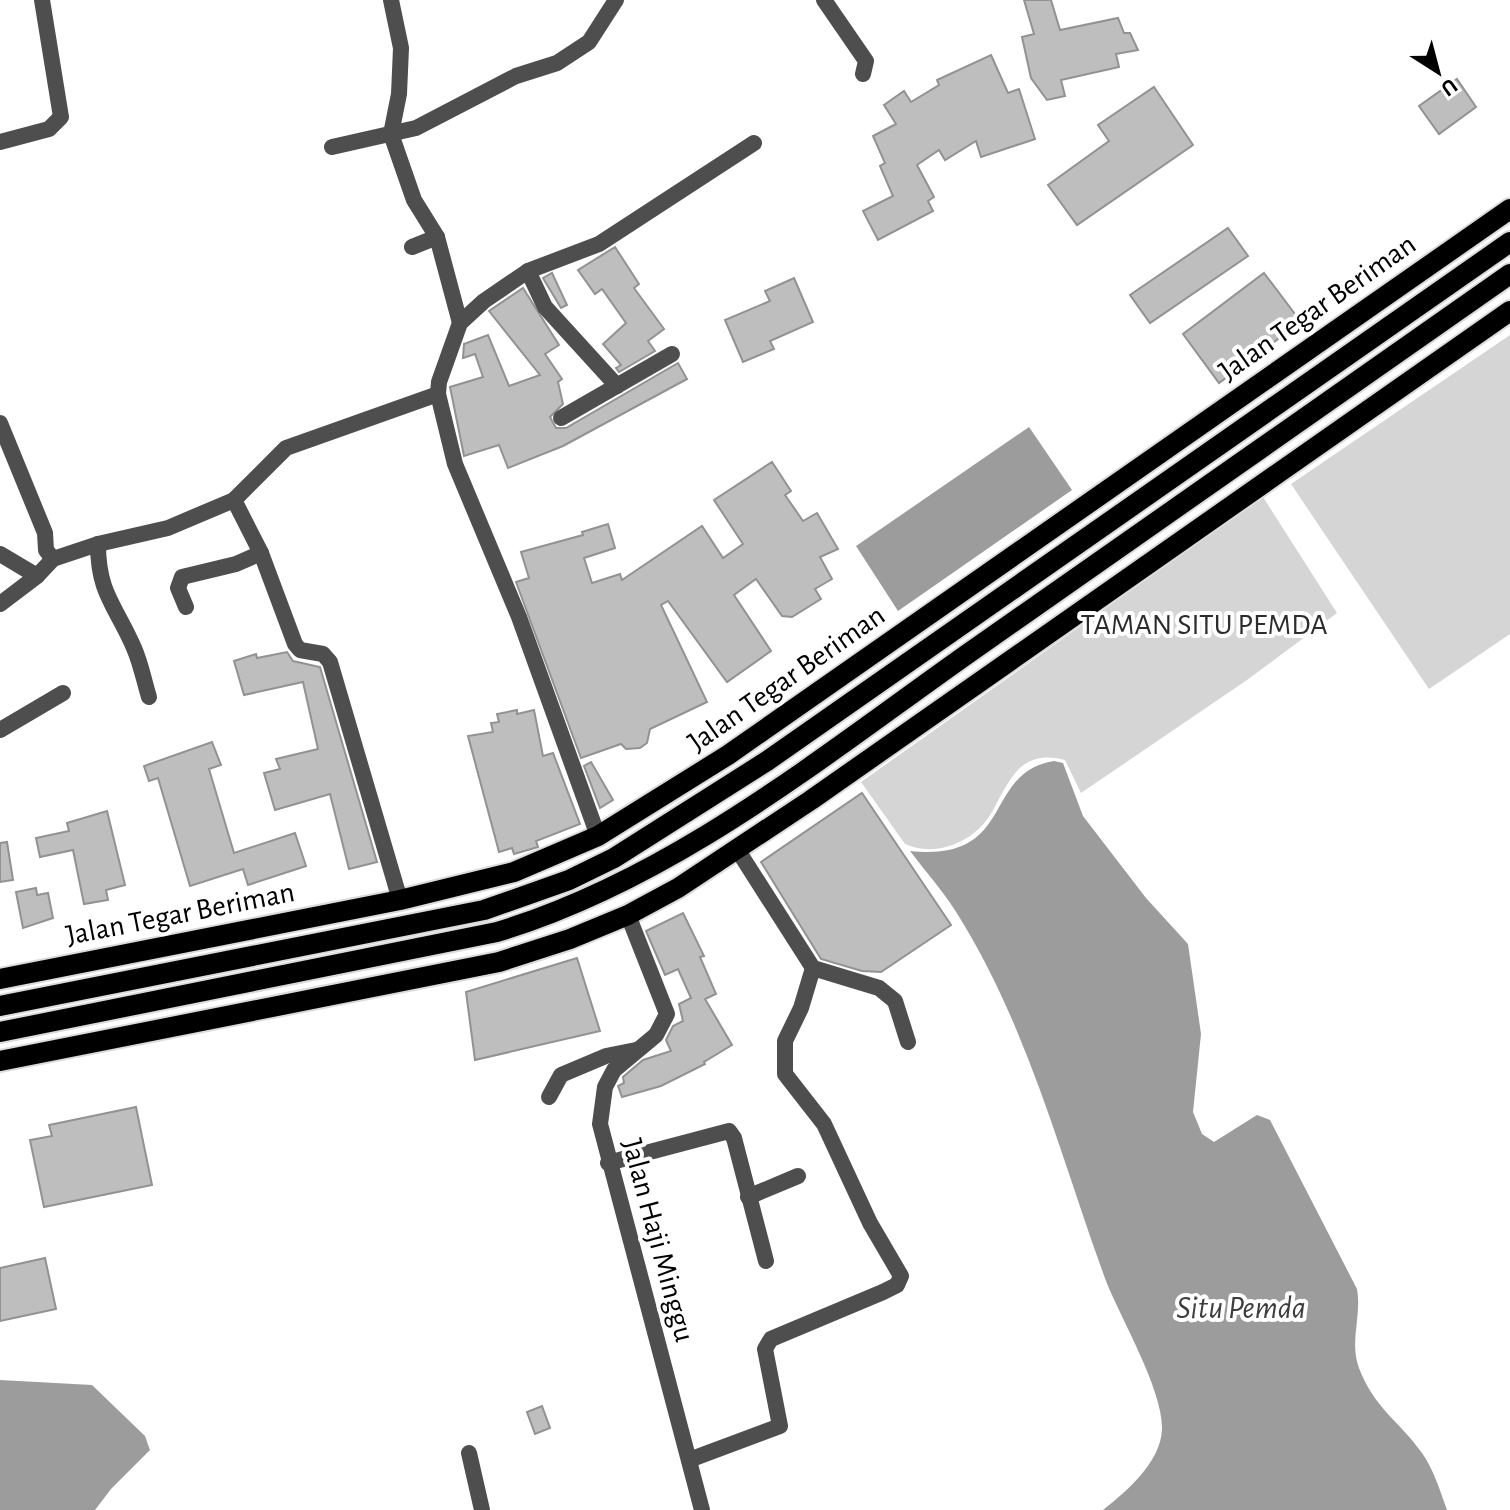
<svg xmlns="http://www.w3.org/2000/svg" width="1510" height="1510" viewBox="0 0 1510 1510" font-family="'Alegreya Sans',sans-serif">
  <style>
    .green { fill: #d5d5d5 }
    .water { fill: #9c9c9c }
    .building { fill: #bebebe; stroke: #929292; stroke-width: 2 }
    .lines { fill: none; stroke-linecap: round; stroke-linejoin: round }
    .primary-casing { stroke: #dbdbdb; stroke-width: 24 }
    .minor { stroke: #4e4e4e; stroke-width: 16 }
    .primary { stroke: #000; stroke-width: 20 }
    .labels { text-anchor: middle; stroke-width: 8; stroke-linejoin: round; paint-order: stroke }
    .street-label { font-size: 30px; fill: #000; stroke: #fff }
    .park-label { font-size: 30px; fill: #2c2c2c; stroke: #fff }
    .water-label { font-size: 32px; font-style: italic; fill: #3d3d3d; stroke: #fff }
  </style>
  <rect width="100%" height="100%" fill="#fff"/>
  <g class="green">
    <polygon points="1510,335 1510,634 1429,689 1291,484"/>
    <path d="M1263,497L1337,613L1247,680L1081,793L1065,760C1020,748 1009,781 992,812C975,842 936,858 905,844L861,782Z"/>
  </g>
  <g class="water">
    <polygon points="1029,427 1072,490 898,611 856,546"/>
    <path d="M1054,761L1063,763L1083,816L1146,898L1188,944L1201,1034L1193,1112L1202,1134L1214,1142L1257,1115L1270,1120L1357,1289C1362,1316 1349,1341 1359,1368C1374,1408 1400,1422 1422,1453C1434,1470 1440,1491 1447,1510H1103C1127,1491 1161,1462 1162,1429C1163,1390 1121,1319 1106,1281C1061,1158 1028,1027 958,915C944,892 926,872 910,851C1017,862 981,773 1054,761Z"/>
    <polygon points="0,1380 92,1385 145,1436 150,1450 111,1489 95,1510 0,1510"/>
  </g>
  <g class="building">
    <polygon points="1024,0 1051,0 1060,30 1118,18 1124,33 1130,33 1138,50 1116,54 1119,67 1061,80 1065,96 1047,100 1031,78 1022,37 1034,34"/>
    <polygon points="991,55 1008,93 1019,89 1035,139 981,157 976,141 945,160 939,150 917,165 934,197 928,201 933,211 878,240 863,211 893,196 880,166 885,163 873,136 896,124 884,105 904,91 911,102 939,85 937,80"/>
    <polygon points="1457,79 1476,107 1439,134 1419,106"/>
    <polygon points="1154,87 1193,145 1077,225 1048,185 1109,141 1098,125"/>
    <polygon points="1228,228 1248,256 1150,323 1130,295"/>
    <polygon points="615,247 639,284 634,288 664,329 648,341 655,351 619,372 616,368 621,365 603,344 626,323 602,289 595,294 578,270"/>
    <polygon points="552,273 567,305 561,308 543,278"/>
    <polygon points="1264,273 1301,322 1219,383 1183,334"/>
    <polygon points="794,278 813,322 770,341 774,349 743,362 725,320 770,301 765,291"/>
    <polygon points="523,288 559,345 545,354 562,379 558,382 563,404 550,417 556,428 566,428 678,363 687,379 563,446 508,468 499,445 464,456 450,387 483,377 475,354 463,358 464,344 488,335 509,386 540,375 489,311"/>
    <polygon points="772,462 791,491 785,495 803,521 817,513 838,549 820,557 832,579 815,589 821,599 792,617 782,616 756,579 734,595 771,651 727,682 668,601 661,605 707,702 650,729 647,743 640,748 626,749 621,744 581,758 516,582 529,578 521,552 583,535 582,532 608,524 615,548 584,558 592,583 620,574 622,580 702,526 723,558 743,544 714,500"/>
    <polygon points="287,652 293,661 320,667 377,862 349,869 330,794 275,810 264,773 280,769 276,759 318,749 303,682 244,695 234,661 256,654 257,658"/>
    <polygon points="517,710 517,714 534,710 543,756 553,753 580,824 536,841 538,847 514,854 512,848 499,852 468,736 493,732 491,723 499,722 497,714"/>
    <polygon points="212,742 221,765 209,769 234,853 295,833 306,866 248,885 243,869 190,886 158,778 149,781 144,766"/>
    <polygon points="591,762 613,800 600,808 584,766"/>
    <polygon points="862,793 951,925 881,972 862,971 821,959 761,862"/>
    <polygon points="107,811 125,885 106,890 108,900 84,904 73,850 40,857 36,838 69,831 67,823"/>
    <polygon points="7,842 13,880 0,882 0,843"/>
    <polygon points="36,888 37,895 48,893 53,918 23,928 16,892"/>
    <polygon points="683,913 704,956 700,957 716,994 705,999 732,1045 704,1062 705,1064 661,1086 622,1097 618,1086 624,1083 623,1077 643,1060 671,1051 666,1040 673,1026 683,1021 679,1004 691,998 678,969 665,975 646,931"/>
    <polygon points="577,958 600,1031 475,1060 466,992"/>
    <polygon points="136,1107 152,1185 44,1207 30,1140 52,1136 49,1125"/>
    <polygon points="45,1258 56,1309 0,1321 0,1268"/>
    <polygon points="542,1406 550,1428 535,1434 527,1412"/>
  </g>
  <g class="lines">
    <g class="primary-casing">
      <g id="primary">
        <polyline points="0,979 400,900 514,872 598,836 728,755 1510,209"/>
        <polyline points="0,1006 484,910 569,880 614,858 767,761 1510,242"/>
        <path d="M0,1032L497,932C672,879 819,759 966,655C1147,528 1329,401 1510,274"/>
        <polyline points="0,1061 499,962 570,939 628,915 678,888 811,800 1510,311"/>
      </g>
    </g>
    <g class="minor">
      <polyline points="391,0 401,48 399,94 391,134 414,200 437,237 460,323"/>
      <polyline points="824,0 866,61 863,74"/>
      <polyline points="0,142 49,129 61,117 42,0"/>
      <polyline points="332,147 416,128 516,76 557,63 589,42 616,0"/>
      <polyline points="412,247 437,237"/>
      <polyline points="528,271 545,307 617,386"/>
      <polyline points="561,418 672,354"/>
      <polyline points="0,423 45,533 46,550 53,559"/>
      <polyline points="234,500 261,553 295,644 300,650 323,654 330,662 400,900"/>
      <path d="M98,544C98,594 116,606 134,648C141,664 144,681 149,697"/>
      <polyline points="0,554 37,576"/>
      <polyline points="0,604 37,576 53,559 98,544 168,528 234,500 286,448 438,394"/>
      <polyline points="186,607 178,588 182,577 236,564 261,553"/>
      <polyline points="0,730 63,693"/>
      <polyline points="598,836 519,617 455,464 438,394 439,382 460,323 484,301 528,271 599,244 754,143"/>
      <polyline points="737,849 813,968 879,988 895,1001 908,1042"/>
      <polyline points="628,915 667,1014 656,1035 614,1070 605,1087 600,1124 702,1510"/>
      <polyline points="549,1097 561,1075 606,1056 636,1050"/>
      <polyline points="608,1163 729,1131 734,1138 766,1261"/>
      <polyline points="748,1197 798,1176"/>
      <polyline points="469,1453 482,1510"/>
      <polyline points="689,1460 780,1426 765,1349 771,1339 883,1292 897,1285 901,1276 870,1223 824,1124 785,1074 785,1041 801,1008 813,968"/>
    </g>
    <use href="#primary" class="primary"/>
  </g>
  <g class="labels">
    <g class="street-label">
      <text transform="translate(1317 307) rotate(-35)" y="10">Jalan Tegar Beriman</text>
      <text transform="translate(786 678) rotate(-35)" y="10">Jalan Tegar Beriman</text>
      <text transform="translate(180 913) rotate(-11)" y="10">Jalan Tegar Beriman</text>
      <text transform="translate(659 1240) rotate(75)" y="10">Jalan Haji Minggu</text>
    </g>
    <g class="park-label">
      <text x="1204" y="634">TAMAN SITU PEMDA</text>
    </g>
    <g class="water-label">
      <text x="1241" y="1318">Situ Pemda</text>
    </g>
  </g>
  <g transform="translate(1438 72) rotate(144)" stroke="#ffffff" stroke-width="6" paint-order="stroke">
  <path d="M0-6L14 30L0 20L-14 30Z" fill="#000000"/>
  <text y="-12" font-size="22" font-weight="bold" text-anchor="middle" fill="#000000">U</text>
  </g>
</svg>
